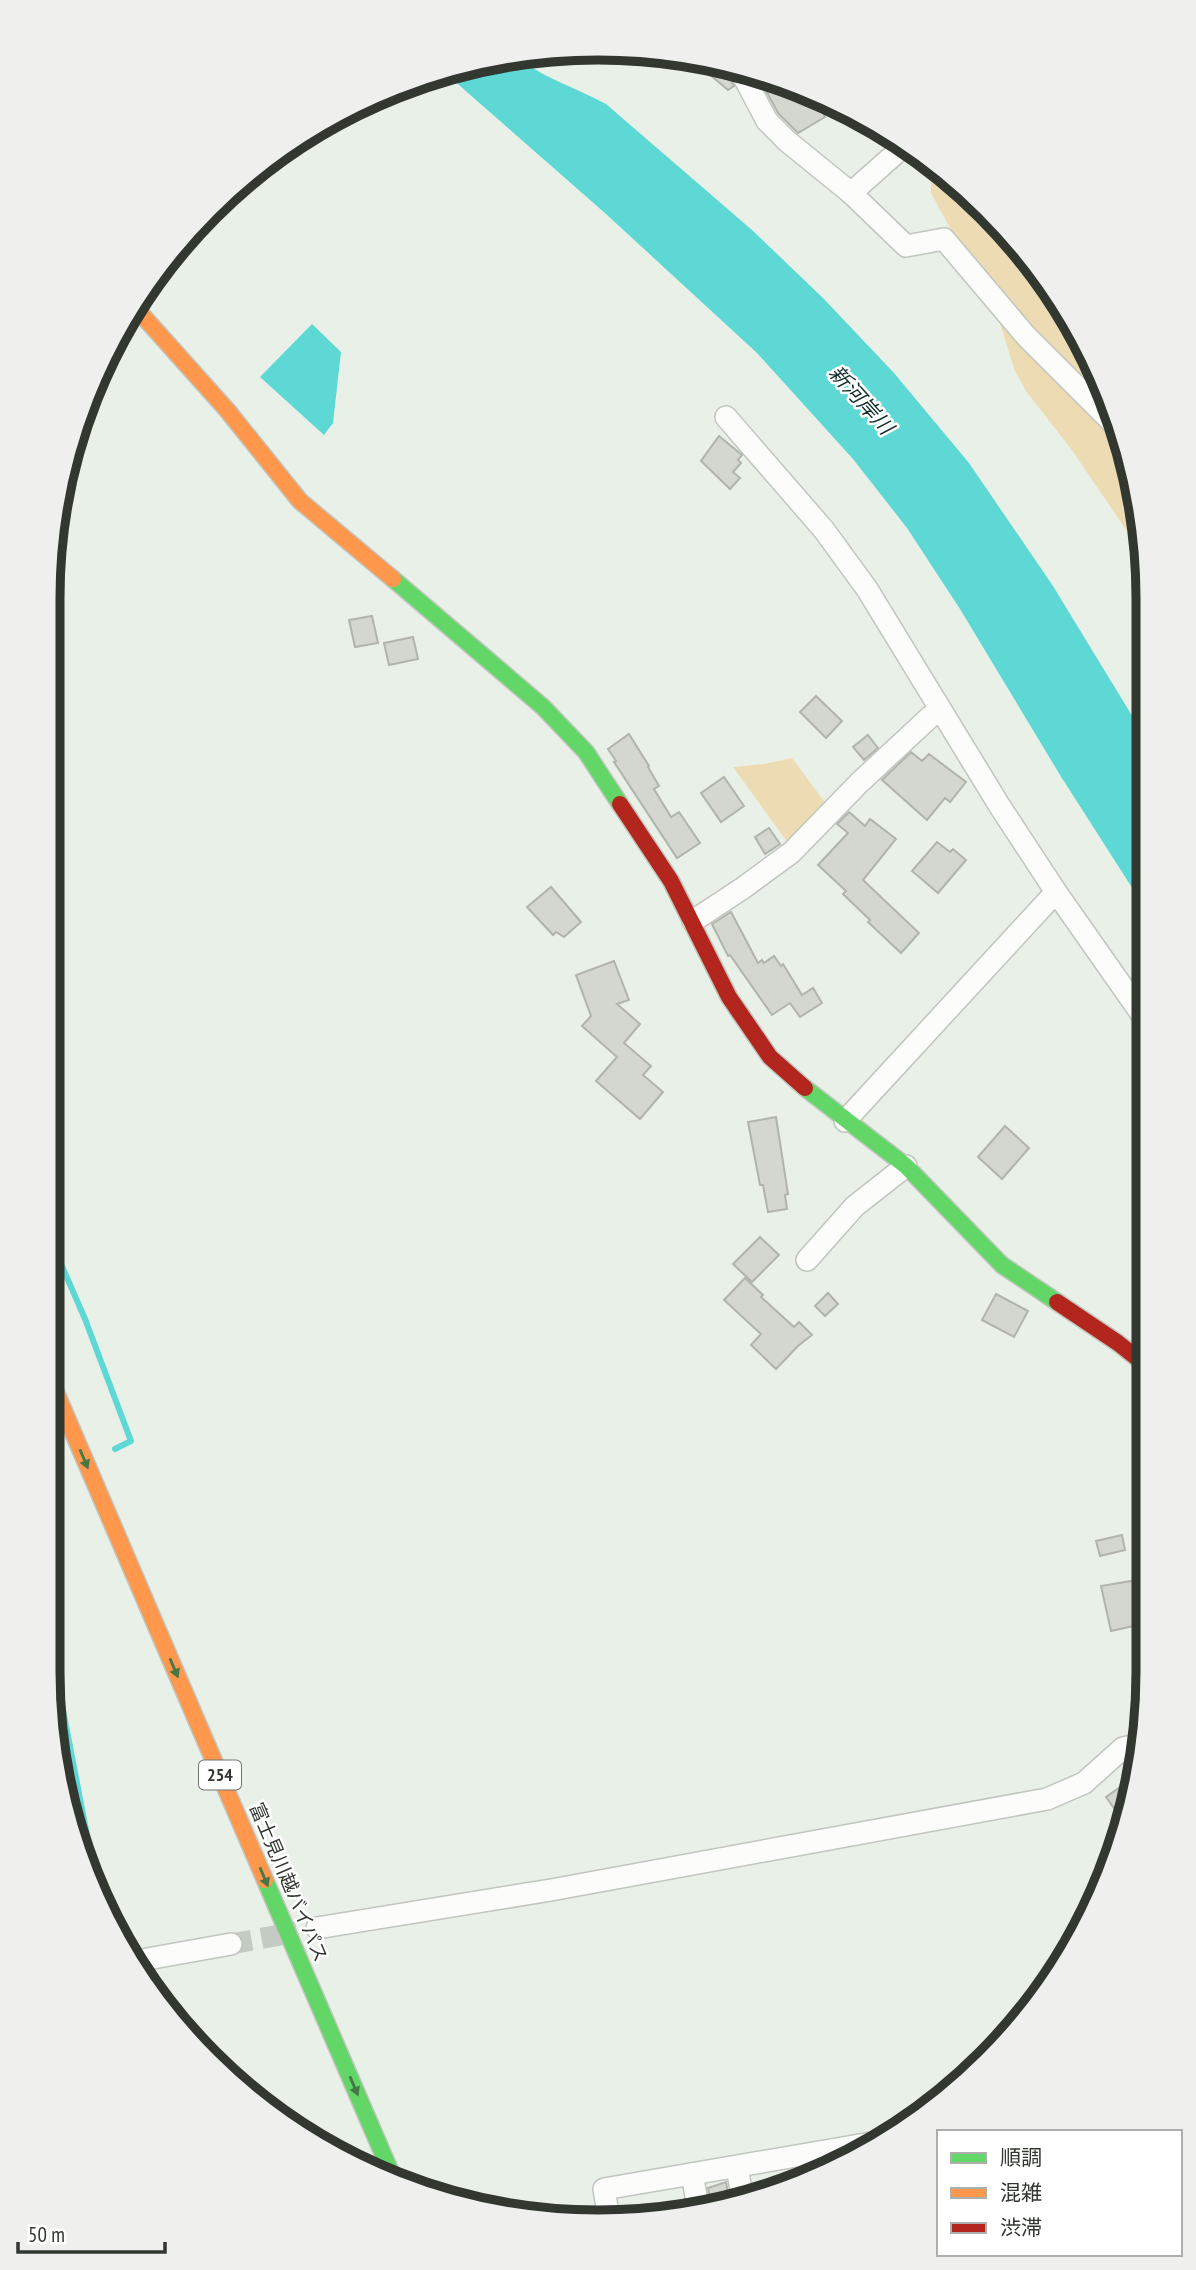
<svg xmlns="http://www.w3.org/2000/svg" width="1196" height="2270" viewBox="0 0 1196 2270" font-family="'PT Sans Narrow','Noto Sans JP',sans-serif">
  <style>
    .green { fill: #eddcb3 }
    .water { fill: #5ed8d4 }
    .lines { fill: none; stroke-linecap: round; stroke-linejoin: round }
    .stream { stroke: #5ed8d4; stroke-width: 6 }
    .building { fill: #d4d7cf; stroke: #b0b4ac; stroke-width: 2 }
    .street-tunnel { stroke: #c4cbc2; stroke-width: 21; stroke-dasharray: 21 10; stroke-linecap: butt }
    .lane-casing { stroke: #c0c6be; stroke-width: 14 }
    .street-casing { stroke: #c0c6be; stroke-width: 24 }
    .fast-casing { stroke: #c0c6be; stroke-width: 19 }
    .slow-casing { stroke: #c0c6be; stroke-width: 19 }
    .jam-casing { stroke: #c0c6be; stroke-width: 19 }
    .lane { stroke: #fcfdfb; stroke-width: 10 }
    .street { stroke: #fcfdfb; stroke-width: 21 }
    .fast { stroke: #63d668; stroke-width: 16 }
    .slow { stroke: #ff974d; stroke-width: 16 }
    .jam { stroke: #b3261e; stroke-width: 16 }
    .oneway { fill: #467746 }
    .labels { text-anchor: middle; stroke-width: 5; stroke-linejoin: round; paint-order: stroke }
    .shield { fill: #fff; stroke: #70736e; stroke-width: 2 }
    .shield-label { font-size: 18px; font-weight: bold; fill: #323730 }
    .street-label { font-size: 19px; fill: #323730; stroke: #fff }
    .water-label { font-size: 21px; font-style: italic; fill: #16302f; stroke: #fff }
    .rim { fill: none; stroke: #323730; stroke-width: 9 }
  </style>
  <rect width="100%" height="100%" fill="#e9f0e7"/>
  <g class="green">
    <polygon points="926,160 961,184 986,210 1005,238 1057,302 1107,387 1144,526 1144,556 1071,449 1026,391 1015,371 997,314 931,193 931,177"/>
    <polygon points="792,758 827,805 788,843 733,767 764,764"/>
  </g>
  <g class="water">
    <path d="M515,55C542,78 575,87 606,104L752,230L823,298L894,373L969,463L1053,586L1145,737V908L1060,775L960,609L907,528L853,459L757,353L606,214L443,71Z"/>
    <polygon points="312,324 341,352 333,423 324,435 260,377"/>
  </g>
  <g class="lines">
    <g class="stream">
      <polyline points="48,1234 85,1319 131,1441 115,1449"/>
      <polyline points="47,1627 97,1887"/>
    </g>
  </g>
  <g class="building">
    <polygon points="690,58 725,64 726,71 734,86 728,90"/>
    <polygon points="756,72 811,93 825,117 798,133 778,113"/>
    <polygon points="719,436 742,455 738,460 741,463 733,472 740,478 730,489 701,461"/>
    <polygon points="372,616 378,643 355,647 349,620"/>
    <polygon points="413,637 418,659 389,665 384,643"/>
    <polygon points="816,696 842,721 826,738 800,712"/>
    <polygon points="629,734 649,766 648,767 659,786 654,789 671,817 679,812 700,843 677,858 614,762 616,761 608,749"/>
    <polygon points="868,735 878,748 864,760 853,747"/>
    <polygon points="911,752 922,761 929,754 966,782 950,802 945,798 927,820 882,780"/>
    <polygon points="724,777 744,806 721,822 701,793"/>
    <polygon points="849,812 865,826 870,819 896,839 863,880 919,933 901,953 868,922 870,920 843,894 846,891 818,865 848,833 837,824"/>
    <polygon points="769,828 780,844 765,854 755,837"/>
    <polygon points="937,842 950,852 953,849 966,860 938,893 912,871"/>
    <polygon points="551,887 581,922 564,937 556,932 553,935 527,907"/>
    <polygon points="731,912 758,963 762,960 764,963 774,956 781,966 783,964 802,995 813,988 822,1003 800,1017 790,1003 772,1015 730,955 728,956 712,924"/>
    <polygon points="614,961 629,1000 617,1004 640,1024 624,1043 651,1066 643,1075 663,1092 640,1119 596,1081 617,1057 582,1026 591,1016 576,975"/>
    <polygon points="776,1117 788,1194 785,1195 787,1209 768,1212 763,1185 760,1185 748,1122"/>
    <polygon points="1005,1126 1029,1148 1002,1179 978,1157"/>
    <polygon points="760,1237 779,1255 752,1282 733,1264"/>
    <polygon points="745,1278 763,1295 761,1297 794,1327 799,1322 812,1335 798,1346 776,1369 751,1345 761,1334 724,1300"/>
    <polygon points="828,1293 838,1304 825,1316 815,1306"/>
    <polygon points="996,1294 1028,1311 1014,1337 982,1320"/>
    <polygon points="1122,1535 1125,1550 1100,1556 1096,1541"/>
    <polygon points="1137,1580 1138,1585 1144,1584 1147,1600 1147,1623 1111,1631 1101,1586"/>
    <polygon points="1136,1776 1130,1814 1126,1825 1106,1797"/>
    <polygon points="726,2182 729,2199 711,2204 708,2188"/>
  </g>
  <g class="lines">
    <polyline class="street-tunnel" points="231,1944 297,1932"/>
    <g class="lane-casing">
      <polyline id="lane" points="812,2154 815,2177"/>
    </g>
    <g class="street-casing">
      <g id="street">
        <polyline points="738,66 767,121 787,141 851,193 906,246 944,239 1026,336 1117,427"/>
        <polyline points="851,193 904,146"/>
        <polyline points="726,417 824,530 867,589 999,805 1056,892 1145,1019"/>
        <polyline points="693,921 743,888 792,852 859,783 930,717 941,711"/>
        <polyline points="845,1121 1056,892"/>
        <polyline points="807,1260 855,1206 906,1166"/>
        <polyline points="317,1928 551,1890 1047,1799 1084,1783 1123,1748 1142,1744"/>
        <polyline points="136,1961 231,1944"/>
        <polyline points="737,2167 742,2196"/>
        <polyline points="692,2174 698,2207"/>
        <polyline points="609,2219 604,2189 883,2141"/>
      </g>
    </g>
    <g class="fast-casing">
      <g id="fast">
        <polyline points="393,579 543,707 586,752 620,804"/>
        <polyline points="805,1088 906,1166 1002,1265 1057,1302"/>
        <polyline points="265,1880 392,2175"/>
      </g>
    </g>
    <g class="slow-casing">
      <g id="slow">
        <polyline points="134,306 227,410 300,501 393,579"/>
        <polyline points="48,1374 265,1880"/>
      </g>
    </g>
    <g class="jam-casing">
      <g id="jam">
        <polyline points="620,804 671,881 729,997 770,1057 805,1088"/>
        <polyline points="1057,1302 1118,1343 1147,1366"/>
      </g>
    </g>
    <use href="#lane" class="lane"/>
    <use href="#street" class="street"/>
    <use href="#fast" class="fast"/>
    <use href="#slow" class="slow"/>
    <use href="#jam" class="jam"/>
  </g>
  <defs><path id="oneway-solid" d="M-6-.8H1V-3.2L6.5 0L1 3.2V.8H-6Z" transform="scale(1.75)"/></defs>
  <g class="oneway">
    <use href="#oneway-solid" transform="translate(84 1459) rotate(67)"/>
    <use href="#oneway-solid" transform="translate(174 1668) rotate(67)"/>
    <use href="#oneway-solid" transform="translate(264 1877) rotate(67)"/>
    <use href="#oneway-solid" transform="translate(354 2086) rotate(67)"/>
  </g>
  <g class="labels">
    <rect class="shield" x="199" y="1760.5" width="42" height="29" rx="5"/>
    <g class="shield-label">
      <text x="220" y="1781">254</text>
    </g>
    <g class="street-label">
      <text transform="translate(289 1882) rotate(67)" y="7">富士見川越バイパス</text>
    </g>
    <g class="water-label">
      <text transform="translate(861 400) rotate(48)" y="7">新河岸川</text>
    </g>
  </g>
  <path d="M0 0H1196V2270H0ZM598 60H598A538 538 0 0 1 1136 598V1672A538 538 0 0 1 598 2210H598A538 538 0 0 1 60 1672V598A538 538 0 0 1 598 60Z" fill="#efefee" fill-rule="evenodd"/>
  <path class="rim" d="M598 60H598A538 538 0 0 1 1136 598V1672A538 538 0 0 1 598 2210H598A538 538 0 0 1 60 1672V598A538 538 0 0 1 598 60Z"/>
  <rect x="937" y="2130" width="245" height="126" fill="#ffffff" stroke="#adafac" stroke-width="2"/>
  <rect x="951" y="2153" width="35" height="10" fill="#63d668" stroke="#adafac" stroke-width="2"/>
  <text x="1000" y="2165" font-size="21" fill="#323730">順調</text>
  <rect x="951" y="2188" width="35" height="10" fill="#ff974d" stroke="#adafac" stroke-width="2"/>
  <text x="1000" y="2200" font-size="21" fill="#323730">混雑</text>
  <rect x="951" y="2223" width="35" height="10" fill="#b3261e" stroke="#adafac" stroke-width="2"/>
  <text x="1000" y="2235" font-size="21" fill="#323730">渋滞</text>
  <path d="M18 2242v10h147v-10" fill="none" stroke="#323730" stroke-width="3.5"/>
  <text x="28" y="2242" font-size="21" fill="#323730" stroke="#ffffff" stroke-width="5" paint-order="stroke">50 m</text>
</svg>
